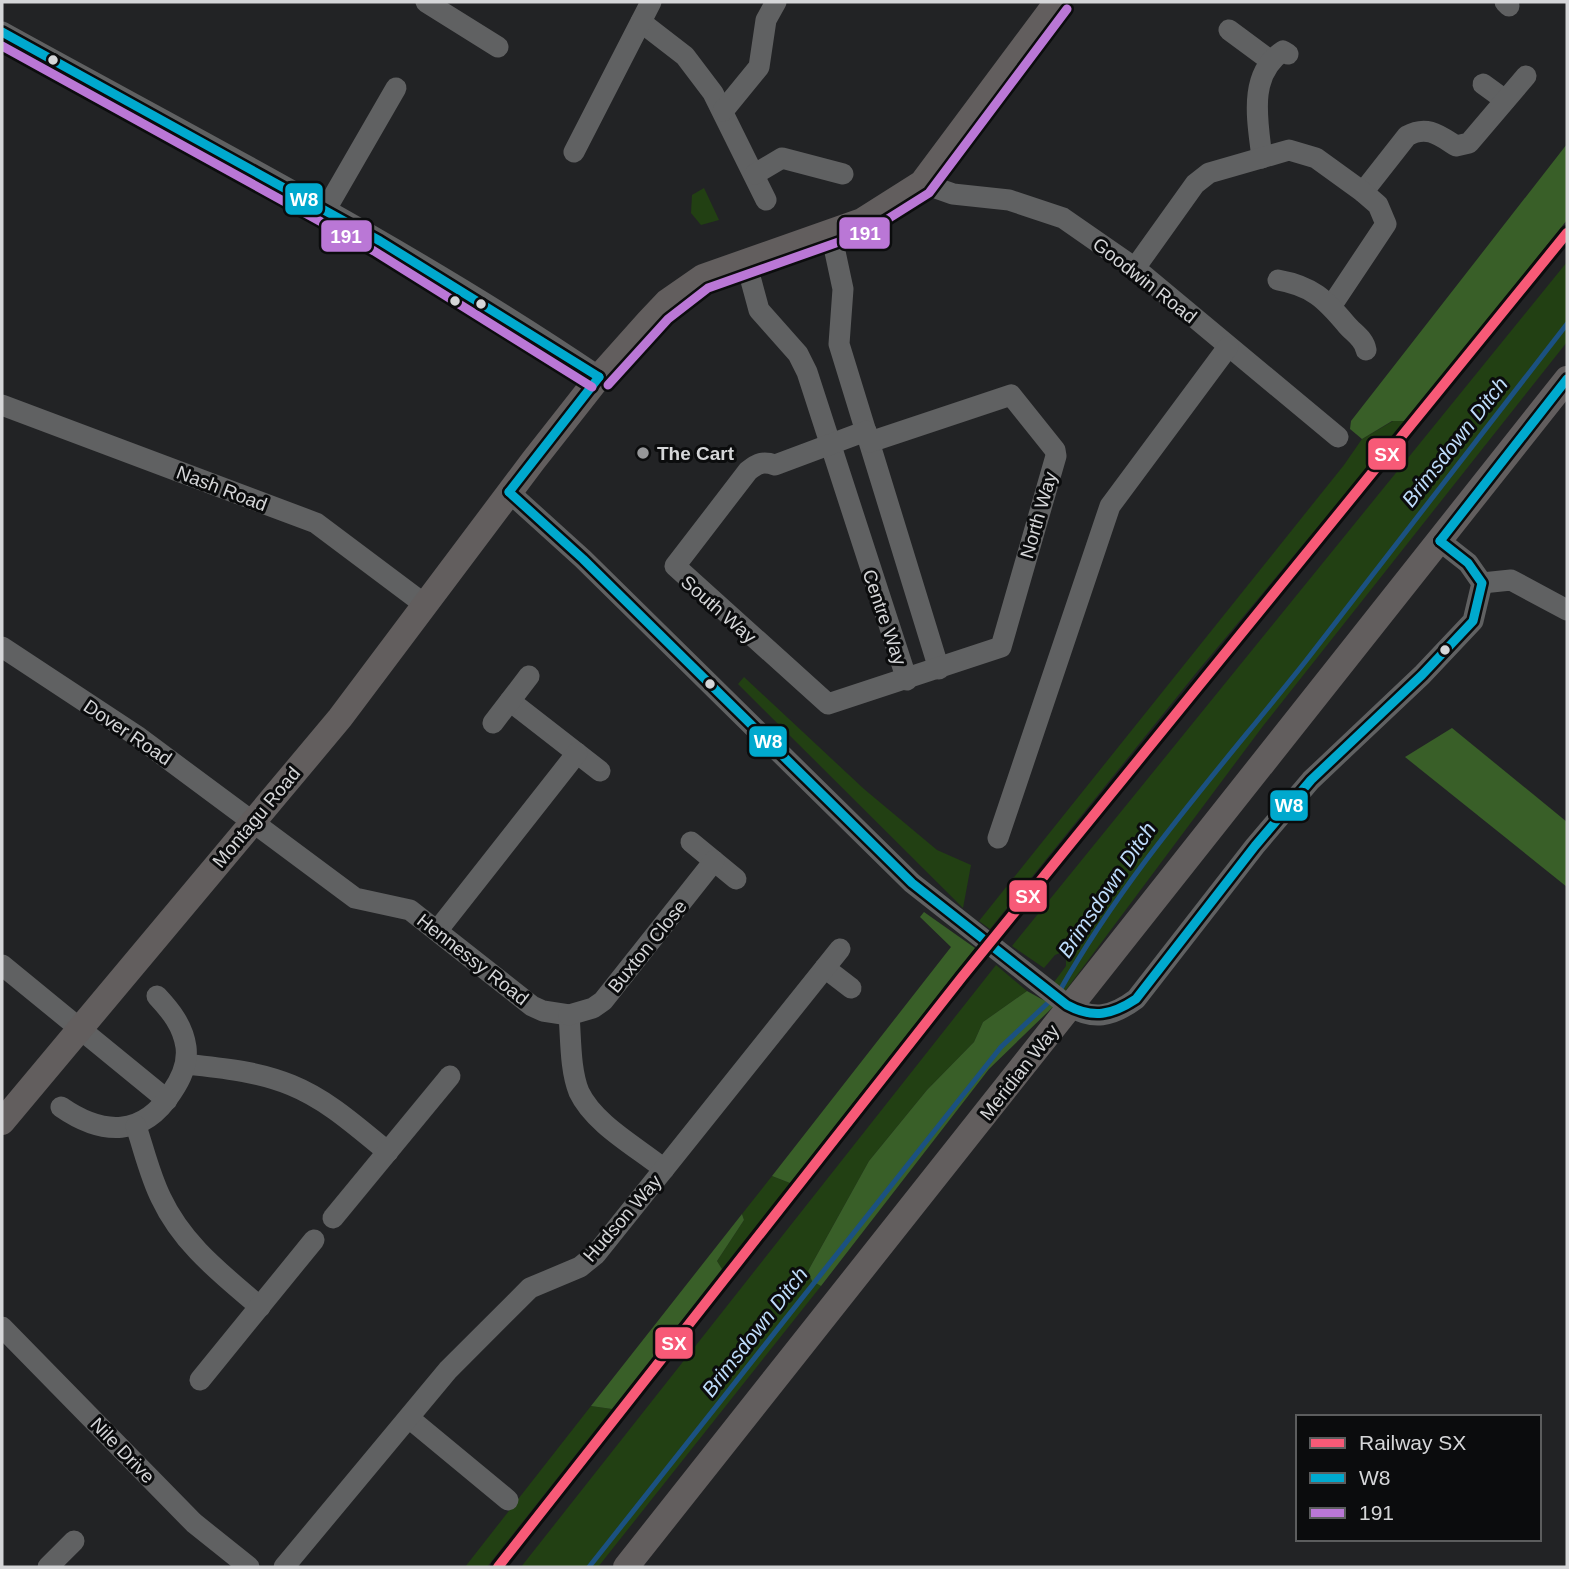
<svg xmlns="http://www.w3.org/2000/svg" width="1569" height="1569" viewBox="0 0 1569 1569" font-family="Helvetica,sans-serif">
  <style>
    .green { fill: #224013 }
    .forest { fill: #395f28 }
    .lines { fill: none; stroke-linecap: round; stroke-linejoin: round }
    .stream { stroke: #1b5181; stroke-width: 5 }
    .minor { stroke: #606162; stroke-width: 21 }
    .major { stroke: #625e5e; stroke-width: 26 }
    .bus-1-casing { stroke: #0b0c0d; stroke-width: 14 }
    .bus-2-casing { stroke: #0b0c0d; stroke-width: 14 }
    .bus-1 { stroke: #00a9ce; stroke-width: 9 }
    .bus-2 { stroke: #ba77d6; stroke-width: 9 }
    .rail-1-casing { stroke: #0b0c0d; stroke-width: 16 }
    .rail-1 { stroke: #f75a77; stroke-width: 10 }
    .bus-dot { fill: #d5d6d8; stroke: #0b0c0d; stroke-width: 2.5 }
    .poi-dot { fill: #969799; stroke: #0b0c0d; stroke-width: 2.5 }
    .labels { text-anchor: middle; stroke-width: 6; stroke-linejoin: round; paint-order: stroke }
    .street-label { font-size: 19px; fill: #d5d6d8; stroke: #0b0c0d }
    .poi-label { font-size: 19px; font-weight: bold; fill: #d5d6d8; stroke: #0b0c0d; text-anchor: start }
    .water-label { font-size: 21px; font-style: italic; fill: #bedcfb; stroke: #0b0c0d }
    .line-badge { stroke: #0b0c0d; stroke-width: 2.5 }
    .badge-label { font-size: 19px; text-anchor: middle; font-weight: bold; fill: #fff }
  </style>
  <rect width="100%" height="100%" fill="#222325"/>
  <g class="green">
    <polygon points="704,188 719,220 701,225 691,213 692,195"/>
    <polygon points="1567,262 1567,342 1263,726 1054,1006 1040,1001 1066,966 1066,958 1060,953 1055,955 1044,968 1012,946"/>
    <polygon points="1393,421 1406,421 1197,672 990,929 979,921 1344,465 1362,439"/>
    <polygon points="744,677 864,789 937,850 971,865 963,908 738,684"/>
    <polygon points="996,965 1027,991 983,1022 974,1042 927,1090 869,1161 808,1271 812,1281 821,1286 598,1567 521,1567"/>
    <polygon points="772,1176 790,1183 722,1269 717,1261 744,1220 742,1214"/>
    <polygon points="591,1406 612,1409 487,1567 465,1567"/>
  </g>
  <g class="forest">
    <polygon points="1567,144 1567,220 1406,421 1392,421 1362,439 1350,429 1351,421"/>
    <polygon points="1452,728 1567,822 1567,887 1405,757"/>
    <polygon points="924,912 975,948 790,1183 772,1176 951,947 920,917"/>
    <polygon points="1027,991 1054,1006 989,1069 821,1286 812,1281 808,1271 869,1161 927,1090 974,1042 983,1022"/>
    <polygon points="742,1214 744,1220 717,1261 722,1269 612,1409 591,1406"/>
  </g>
  <g class="lines">
    <g class="stream">
      <path d="M1059,992C1127,871 1219,770 1305,662C1393,550 1479,436 1567,324"/>
      <polyline points="589,1567 1001,1047 1052,999"/>
    </g>
    <g class="minor">
      <polyline points="426,2 498,47"/>
      <polyline points="1505,2 1509,6"/>
      <polyline points="641,22 685,56 713,93 766,200"/>
      <polyline points="1229,30 1271,61"/>
      <path d="M2,32C201,142 411,249 599,377"/>
      <polyline points="1483,84 1505,100"/>
      <polyline points="723,111 759,67 766,20 776,2"/>
      <polyline points="574,152 651,2"/>
      <path d="M1262,158C1258,122 1247,75 1283,51L1288,54"/>
      <polyline points="755,174 782,158 843,174"/>
      <polyline points="922,183 953,194 1009,200 1063,218 1135,268 1338,437"/>
      <path d="M1363,192L1407,136C1427,125 1439,135 1456,146L1469,143L1526,76"/>
      <polyline points="325,211 396,88"/>
      <polyline points="831,233 843,289 839,344 939,669"/>
      <polyline points="746,262 759,310 798,354 807,372 907,680"/>
      <polyline points="1135,268 1195,184 1209,173 1289,150 1316,158 1363,192 1378,205 1386,224 1332,305"/>
      <path d="M1278,280C1312,286 1325,299 1346,324C1353,333 1364,338 1366,350"/>
      <polyline points="2,405 316,523 424,604"/>
      <path d="M866,431L775,465C763,461 758,463 748,471L675,566L828,704L1001,647L1056,456L1055,450L1011,395L870,442"/>
      <path d="M509,492L583,559L912,883L1067,1005C1093,1021 1112,1017 1136,999L1255,846L1311,780L1422,675L1473,621L1482,583L1468,563L1440,541"/>
      <polyline points="1482,583 1511,580 1567,610"/>
      <path d="M2,647L137,736L355,898L410,910L532,1006L543,1011L569,1015C571,1039 570,1070 579,1092C594,1124 637,1147 664,1169"/>
      <polyline points="510,701 600,771"/>
      <polyline points="493,723 529,676"/>
      <polyline points="998,838 1110,506 1228,347"/>
      <polyline points="691,842 736,879"/>
      <polyline points="437,931 577,753"/>
      <polyline points="2,965 167,1100"/>
      <polyline points="825,968 851,988"/>
      <polyline points="569,1015 593,1008 603,1001 714,861"/>
      <path d="M186,1064C221,1068 257,1071 291,1085C328,1100 357,1127 388,1152"/>
      <path d="M61,1107C103,1136 143,1137 172,1092C181,1079 188,1063 186,1047C183,1026 171,1011 157,996"/>
      <path d="M136,1126C144,1150 150,1176 161,1198C183,1245 222,1274 260,1307"/>
      <polyline points="333,1218 450,1076"/>
      <polyline points="2,1327 194,1523 249,1567"/>
      <polyline points="200,1380 314,1240"/>
      <polyline points="409,1418 508,1500"/>
      <polyline points="48,1567 74,1541"/>
      <polyline points="284,1567 448,1370 530,1288 580,1267 596,1254 840,949"/>
    </g>
    <g class="major">
      <polyline points="2,1122 340,718 533,461 599,377 649,321 667,302 703,277 862,221 922,183 1057,2"/>
      <polyline points="626,1567 1567,379"/>
    </g>
    <g class="bus-1-casing">
      <g id="bus-1">
        <polyline points="2,32 380,241 599,377"/>
        <path d="M509,492L583,559L912,883L1067,1005C1093,1019 1112,1015 1136,999L1255,846L1311,780L1422,675L1473,621L1482,583L1468,563L1440,541"/>
        <polyline points="509,492 599,377"/>
        <polyline points="1440,541 1567,379"/>
      </g>
    </g>
    <g class="bus-2-casing">
      <g id="bus-2">
        <polyline points="2,46 374,251 592,387"/>
        <polyline points="608,385 668,319 708,288 867,232 929,193 1067,9"/>
      </g>
    </g>
    <use href="#bus-1" class="bus-1"/>
    <use href="#bus-2" class="bus-2"/>
    <g class="rail-1-casing">
      <polyline id="rail-1" points="498,1567 962,977 1567,233"/>
    </g>
    <use href="#rail-1" class="rail-1"/>
  </g>
  <g class="bus-dot">
    <circle cx="53" cy="60" r="6"/>
    <circle cx="455" cy="301" r="6"/>
    <circle cx="481" cy="304" r="6"/>
    <circle cx="1445" cy="650" r="6"/>
    <circle cx="710" cy="684" r="6"/>
  </g>
  <circle class="poi-dot" cx="643" cy="453" r="7"/>
  <g class="labels">
    <g class="street-label">
      <text transform="translate(1145 280) rotate(38)" y="7">Goodwin Road</text>
      <text transform="translate(222 488) rotate(21)" y="7">Nash Road</text>
      <text transform="translate(1038 515) rotate(-74)" y="7">North Way</text>
      <text transform="translate(719 609) rotate(41)" y="7">South Way</text>
      <text transform="translate(885 617) rotate(71)" y="7">Centre Way</text>
      <text transform="translate(128 732) rotate(34)" y="7">Dover Road</text>
      <text transform="translate(256 817) rotate(-50)" y="7">Montagu Road</text>
      <text transform="translate(647 946) rotate(-51)" y="7">Buxton Close</text>
      <text transform="translate(473 959) rotate(38)" y="7">Hennessy Road</text>
      <text transform="translate(1019 1072) rotate(-52)" y="7">Meridian Way</text>
      <text transform="translate(622 1218) rotate(-49)" y="7">Hudson Way</text>
      <text transform="translate(123 1450) rotate(46)" y="7">Nile Drive</text>
    </g>
    <g class="poi-label">
      <text x="657" y="460">The Cart</text>
    </g>
    <g class="water-label">
      <text transform="translate(1455 442) rotate(-52)" y="7">Brimsdown Ditch</text>
      <text transform="translate(1107 890) rotate(-56)" y="7">Brimsdown Ditch</text>
      <text transform="translate(755 1332) rotate(-52)" y="7">Brimsdown Ditch</text>
    </g>
  </g>
  <g class="line-badge">
    <rect x="284" y="182" width="40" height="34" rx="7" fill="#00a9ce"/>
    <rect x="838" y="216" width="53" height="34" rx="7" fill="#ba77d6"/>
    <rect x="320" y="219" width="53" height="34" rx="7" fill="#ba77d6"/>
    <rect x="1367" y="437" width="40" height="34" rx="7" fill="#f75a77"/>
    <rect x="748" y="725" width="40" height="33" rx="7" fill="#00a9ce"/>
    <rect x="1269" y="789" width="40" height="33" rx="7" fill="#00a9ce"/>
    <rect x="1008" y="879" width="40" height="34" rx="7" fill="#f75a77"/>
    <rect x="654" y="1326" width="40" height="34" rx="7" fill="#f75a77"/>
  </g>
  <g class="badge-label">
    <text x="304" y="206">W8</text>
    <text x="865" y="240">191</text>
    <text x="346" y="243">191</text>
    <text x="1387" y="461">SX</text>
    <text x="768" y="748">W8</text>
    <text x="1289" y="812">W8</text>
    <text x="1028" y="903">SX</text>
    <text x="674" y="1350">SX</text>
  </g>
  <rect width="1569" height="1569" fill="none" stroke="#d5d6d8" stroke-width="7"/>
  <rect x="1296" y="1415" width="245" height="126" fill="#0b0c0d" stroke="#5c5d5e" stroke-width="2"/>
  <rect x="1310" y="1438" width="35" height="10" fill="#f75a77" stroke="#5c5d5e" stroke-width="2"/>
  <text x="1359" y="1450" font-size="21" fill="#d5d6d8">Railway SX</text>
  <rect x="1310" y="1473" width="35" height="10" fill="#00a9ce" stroke="#5c5d5e" stroke-width="2"/>
  <text x="1359" y="1485" font-size="21" fill="#d5d6d8">W8</text>
  <rect x="1310" y="1508" width="35" height="10" fill="#ba77d6" stroke="#5c5d5e" stroke-width="2"/>
  <text x="1359" y="1520" font-size="21" fill="#d5d6d8">191</text>
</svg>
